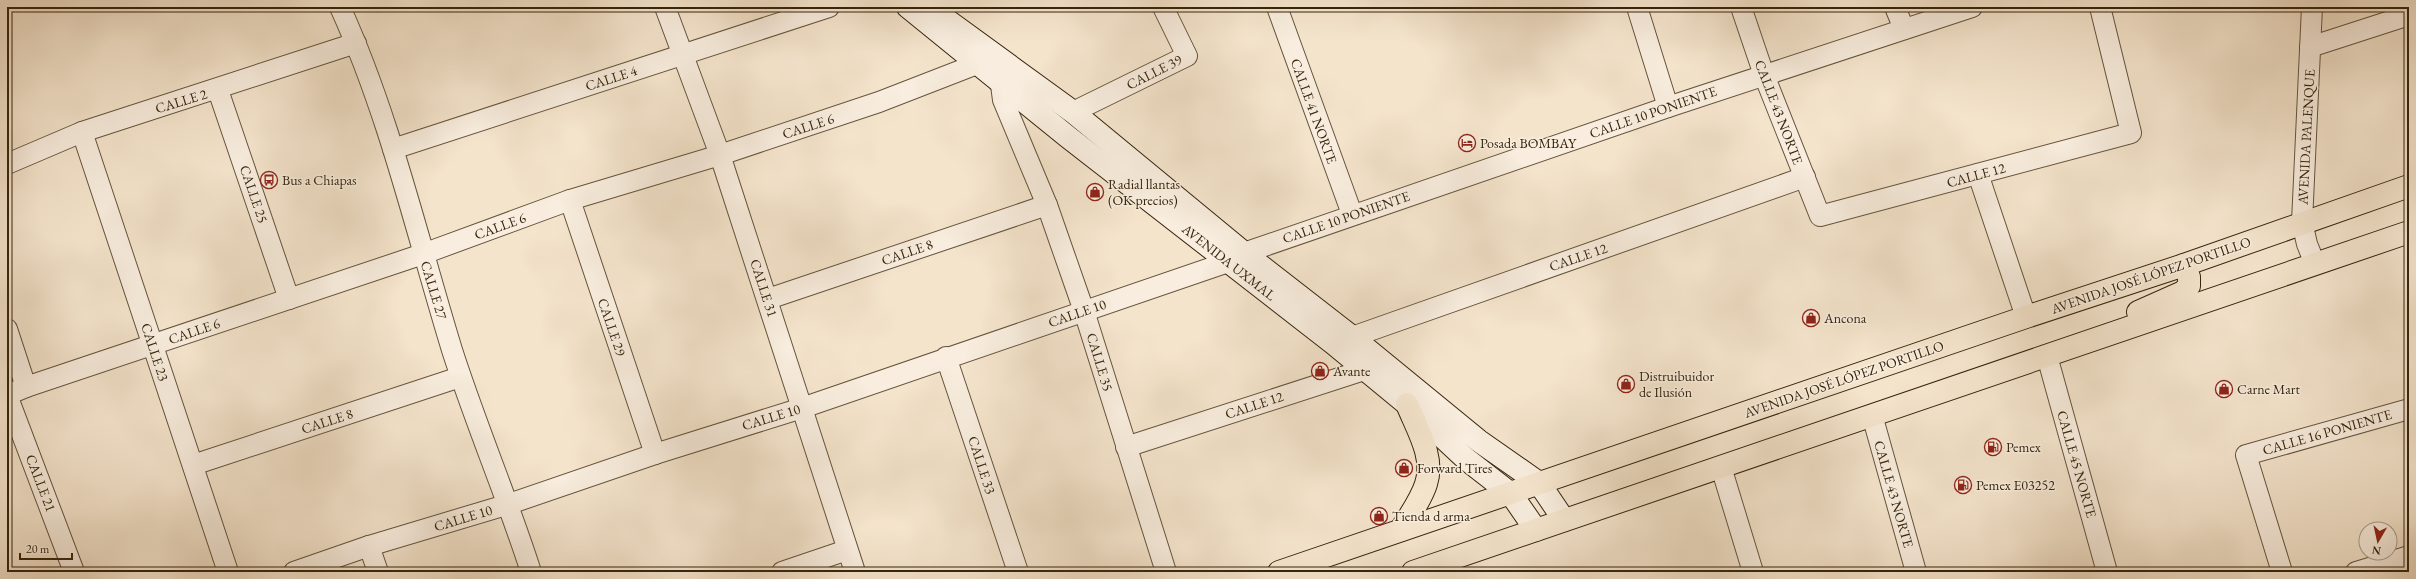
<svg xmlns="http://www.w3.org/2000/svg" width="2416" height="579" viewBox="0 0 2416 579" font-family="'EB Garamond',serif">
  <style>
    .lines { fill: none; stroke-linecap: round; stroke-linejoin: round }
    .street-casing { stroke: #65543c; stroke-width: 22 }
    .secondary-casing { stroke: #35240c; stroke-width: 24 }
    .primary-casing { stroke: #35240c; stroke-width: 24 }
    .street { stroke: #f8edde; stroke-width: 20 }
    .secondary { stroke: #f8edde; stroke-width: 22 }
    .primary { stroke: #f4e4cc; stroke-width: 22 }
    .labels { text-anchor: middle; stroke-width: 3; stroke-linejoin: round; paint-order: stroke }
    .street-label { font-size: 14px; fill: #35240c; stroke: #f8edde }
    .poi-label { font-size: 14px; fill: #35240c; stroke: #f8edde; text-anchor: start }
  </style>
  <rect width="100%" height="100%" fill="#f4e4cc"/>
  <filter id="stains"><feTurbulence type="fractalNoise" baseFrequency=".005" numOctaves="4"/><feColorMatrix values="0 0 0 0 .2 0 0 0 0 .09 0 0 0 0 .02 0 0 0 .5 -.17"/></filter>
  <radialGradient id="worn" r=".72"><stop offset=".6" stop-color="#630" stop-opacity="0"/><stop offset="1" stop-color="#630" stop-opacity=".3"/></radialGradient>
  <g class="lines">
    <g class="street-casing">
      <g id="street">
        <path d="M340,7C390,117 417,236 452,350C476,425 507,497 531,572"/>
        <polyline points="665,7 720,155 855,572"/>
        <polyline points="1277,7 1352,214"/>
        <polyline points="1637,7 1668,107"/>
        <polyline points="1741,7 1764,75 1820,216 2131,133 2100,7"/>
        <polyline points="1895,7 1904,29"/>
        <polyline points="2312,7 2302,222 2307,244 2315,264"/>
        <polyline points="2310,47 2409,15"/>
        <polyline points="1011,75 1001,85 1003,100 1047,205 1084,311 1166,572"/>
        <polyline points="218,90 289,299"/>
        <polyline points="1073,112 1187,56 1163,7"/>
        <polyline points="82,132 228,572"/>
        <polyline points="393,149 829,7"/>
        <polyline points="7,164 82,132 356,43"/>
        <polyline points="1978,174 2026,317"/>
        <polyline points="570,200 655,454"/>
        <polyline points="768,299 1047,205"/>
        <polyline points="7,329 26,387"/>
        <polyline points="1352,337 1805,177"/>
        <polyline points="2047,356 2107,572"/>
        <polyline points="946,357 1018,572"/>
        <polyline points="7,395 26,387 423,254 570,200 720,155 879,102 977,64 987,53"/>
        <polyline points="7,395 74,572"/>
        <polyline points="1872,415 1916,572"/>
        <polyline points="1126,447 1364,370 1378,363"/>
        <polyline points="193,465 460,377"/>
        <polyline points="1721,467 1753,572"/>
        <polyline points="369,546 378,572"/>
        <polyline points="294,572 369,546 509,504 655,454 802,408 1228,262 1244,253 1668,107 1972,7"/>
        <polyline points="782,572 847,550"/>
        <polyline points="2282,572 2246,455 2409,409"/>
        <polyline points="2356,572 2409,556"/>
      </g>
    </g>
    <g class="secondary-casing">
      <g id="secondary">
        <polyline points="908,7 1068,137 1333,343 1407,404 1466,459 1511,494 1536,530"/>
        <polyline points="937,13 1073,112 1244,253 1352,337 1479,441 1539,483 1564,520"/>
      </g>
    </g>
    <g class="primary-casing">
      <g id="primary">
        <polyline points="2138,312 2183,292 2189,286 2189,277 2184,265"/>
        <path d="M1401,530C1409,516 1421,500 1426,484C1435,457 1417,429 1407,404"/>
        <polyline points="1279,572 2026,317 2184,265 2409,186"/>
        <polyline points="1413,572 2409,232"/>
      </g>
    </g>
    <use href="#street" class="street"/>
    <use href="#secondary" class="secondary"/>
    <use href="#primary" class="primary"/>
  </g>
  <defs>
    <g id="hotel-ring" transform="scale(0.9)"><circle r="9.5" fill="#f8edde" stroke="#8f2418" stroke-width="1.5"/><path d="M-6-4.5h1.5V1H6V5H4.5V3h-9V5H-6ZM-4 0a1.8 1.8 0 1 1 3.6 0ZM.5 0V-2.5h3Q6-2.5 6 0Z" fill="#8f2418"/></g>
    <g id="bus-ring" transform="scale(0.9)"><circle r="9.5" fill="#f8edde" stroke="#8f2418" stroke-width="1.5"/><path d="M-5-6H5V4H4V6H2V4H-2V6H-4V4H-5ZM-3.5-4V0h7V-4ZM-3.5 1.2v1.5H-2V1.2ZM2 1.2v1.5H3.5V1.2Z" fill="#8f2418"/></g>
    <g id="shop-ring" transform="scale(0.9)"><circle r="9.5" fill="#f8edde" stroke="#8f2418" stroke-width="1.5"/><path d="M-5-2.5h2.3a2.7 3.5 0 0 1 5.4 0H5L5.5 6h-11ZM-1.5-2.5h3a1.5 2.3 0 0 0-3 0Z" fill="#8f2418"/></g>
    <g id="fuel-ring" transform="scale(0.9)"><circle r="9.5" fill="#f8edde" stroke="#8f2418" stroke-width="1.5"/><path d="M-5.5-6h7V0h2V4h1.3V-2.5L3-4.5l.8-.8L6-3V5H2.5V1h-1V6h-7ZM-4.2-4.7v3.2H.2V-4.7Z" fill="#8f2418"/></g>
  </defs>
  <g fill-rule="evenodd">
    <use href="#hotel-ring" x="1467" y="143"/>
    <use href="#bus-ring" x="269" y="180"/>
    <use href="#shop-ring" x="1095" y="192"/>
    <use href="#shop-ring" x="1811" y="318"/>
    <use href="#shop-ring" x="1320" y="371"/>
    <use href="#shop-ring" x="1626" y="384"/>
    <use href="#shop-ring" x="2224" y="389"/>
    <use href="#fuel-ring" x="1993" y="447"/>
    <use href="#shop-ring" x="1404" y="468"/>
    <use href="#fuel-ring" x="1963" y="485"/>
    <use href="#shop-ring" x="1379" y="516"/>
  </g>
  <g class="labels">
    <g class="street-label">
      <text transform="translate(1154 72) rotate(-27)" y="5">CALLE 39</text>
      <text transform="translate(611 78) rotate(-18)" y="5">CALLE 4</text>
      <text transform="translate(181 101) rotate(-17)" y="5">CALLE 2</text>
      <text transform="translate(1314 111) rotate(70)" y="5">CALLE 41 NORTE</text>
      <text transform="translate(1653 112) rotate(-19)" y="5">CALLE 10 PONIENTE</text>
      <text transform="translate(1779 112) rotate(69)" y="5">CALLE 43 NORTE</text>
      <text transform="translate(808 126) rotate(-18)" y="5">CALLE 6</text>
      <text transform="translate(2306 137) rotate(-87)" y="5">AVENIDA PALENQUE</text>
      <text transform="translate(1976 175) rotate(-15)" y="5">CALLE 12</text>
      <text transform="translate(254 194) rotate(71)" y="5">CALLE 25</text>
      <text transform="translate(1346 217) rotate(-19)" y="5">CALLE 10 PONIENTE</text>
      <text transform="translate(500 226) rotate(-20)" y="5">CALLE 6</text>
      <text transform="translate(907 252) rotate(-19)" y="5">CALLE 8</text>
      <text transform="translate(1578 257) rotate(-19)" y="5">CALLE 12</text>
      <text transform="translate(1229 262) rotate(38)" y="5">AVENIDA UXMAL</text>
      <text transform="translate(2151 275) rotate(-19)" y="5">AVENIDA JOSÉ LÓPEZ PORTILLO</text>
      <text transform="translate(764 288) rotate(72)" y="5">CALLE 31</text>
      <text transform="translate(434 290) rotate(73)" y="5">CALLE 27</text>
      <text transform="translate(1077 313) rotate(-19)" y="5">CALLE 10</text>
      <text transform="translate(612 327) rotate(71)" y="5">CALLE 29</text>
      <text transform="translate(194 331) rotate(-19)" y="5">CALLE 6</text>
      <text transform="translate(155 352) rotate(72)" y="5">CALLE 23</text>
      <text transform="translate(1100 362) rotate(73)" y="5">CALLE 35</text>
      <text transform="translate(1844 379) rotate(-19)" y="5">AVENIDA JOSÉ LÓPEZ PORTILLO</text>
      <text transform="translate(1254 405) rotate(-18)" y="5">CALLE 12</text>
      <text transform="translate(771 417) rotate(-17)" y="5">CALLE 10</text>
      <text transform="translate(327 421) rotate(-18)" y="5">CALLE 8</text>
      <text transform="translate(2327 432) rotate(-16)" y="5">CALLE 16 PONIENTE</text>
      <text transform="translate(2077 464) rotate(74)" y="5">CALLE 45 NORTE</text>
      <text transform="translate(982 465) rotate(72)" y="5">CALLE 33</text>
      <text transform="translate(41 483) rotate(69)" y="5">CALLE 21</text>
      <text transform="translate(1894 494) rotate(74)" y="5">CALLE 43 NORTE</text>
      <text transform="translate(463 518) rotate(-17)" y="5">CALLE 10</text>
    </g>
    <g class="poi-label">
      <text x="1480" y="148">Posada BOMBAY</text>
      <text x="282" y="185">Bus a Chiapas</text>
      <text x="1108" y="189">Radial llantas<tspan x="1108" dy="16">(OK precios)</tspan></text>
      <text x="1824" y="323">Ancona</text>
      <text x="1333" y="376">Avante</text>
      <text x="1639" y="381">Distruibuidor<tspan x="1639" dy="16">de Ilusión</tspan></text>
      <text x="2237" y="394">Carne Mart</text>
      <text x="2006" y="452">Pemex</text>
      <text x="1417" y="473">Forward Tires</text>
      <text x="1976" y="490">Pemex E03252</text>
      <text x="1392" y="521">Tienda d arma</text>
    </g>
  </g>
  <rect width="2416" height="579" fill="none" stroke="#f4e4cc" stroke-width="24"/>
  <rect x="8" y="8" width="2400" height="563" fill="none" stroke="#35240c" stroke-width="2"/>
  <rect x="12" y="12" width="2392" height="555" fill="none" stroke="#35240c"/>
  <g transform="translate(2378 541) rotate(189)"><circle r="19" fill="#f8edde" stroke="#aa9d8a"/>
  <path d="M0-3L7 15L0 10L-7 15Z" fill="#8f2418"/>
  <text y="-6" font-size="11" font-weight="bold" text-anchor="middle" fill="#35240c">N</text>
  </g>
  <path d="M20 553v6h52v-6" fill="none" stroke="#35240c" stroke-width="2"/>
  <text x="26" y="553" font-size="12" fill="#35240c" stroke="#f8edde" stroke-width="3" paint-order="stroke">20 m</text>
  <rect width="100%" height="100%" filter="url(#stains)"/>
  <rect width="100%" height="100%" fill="url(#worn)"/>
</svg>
